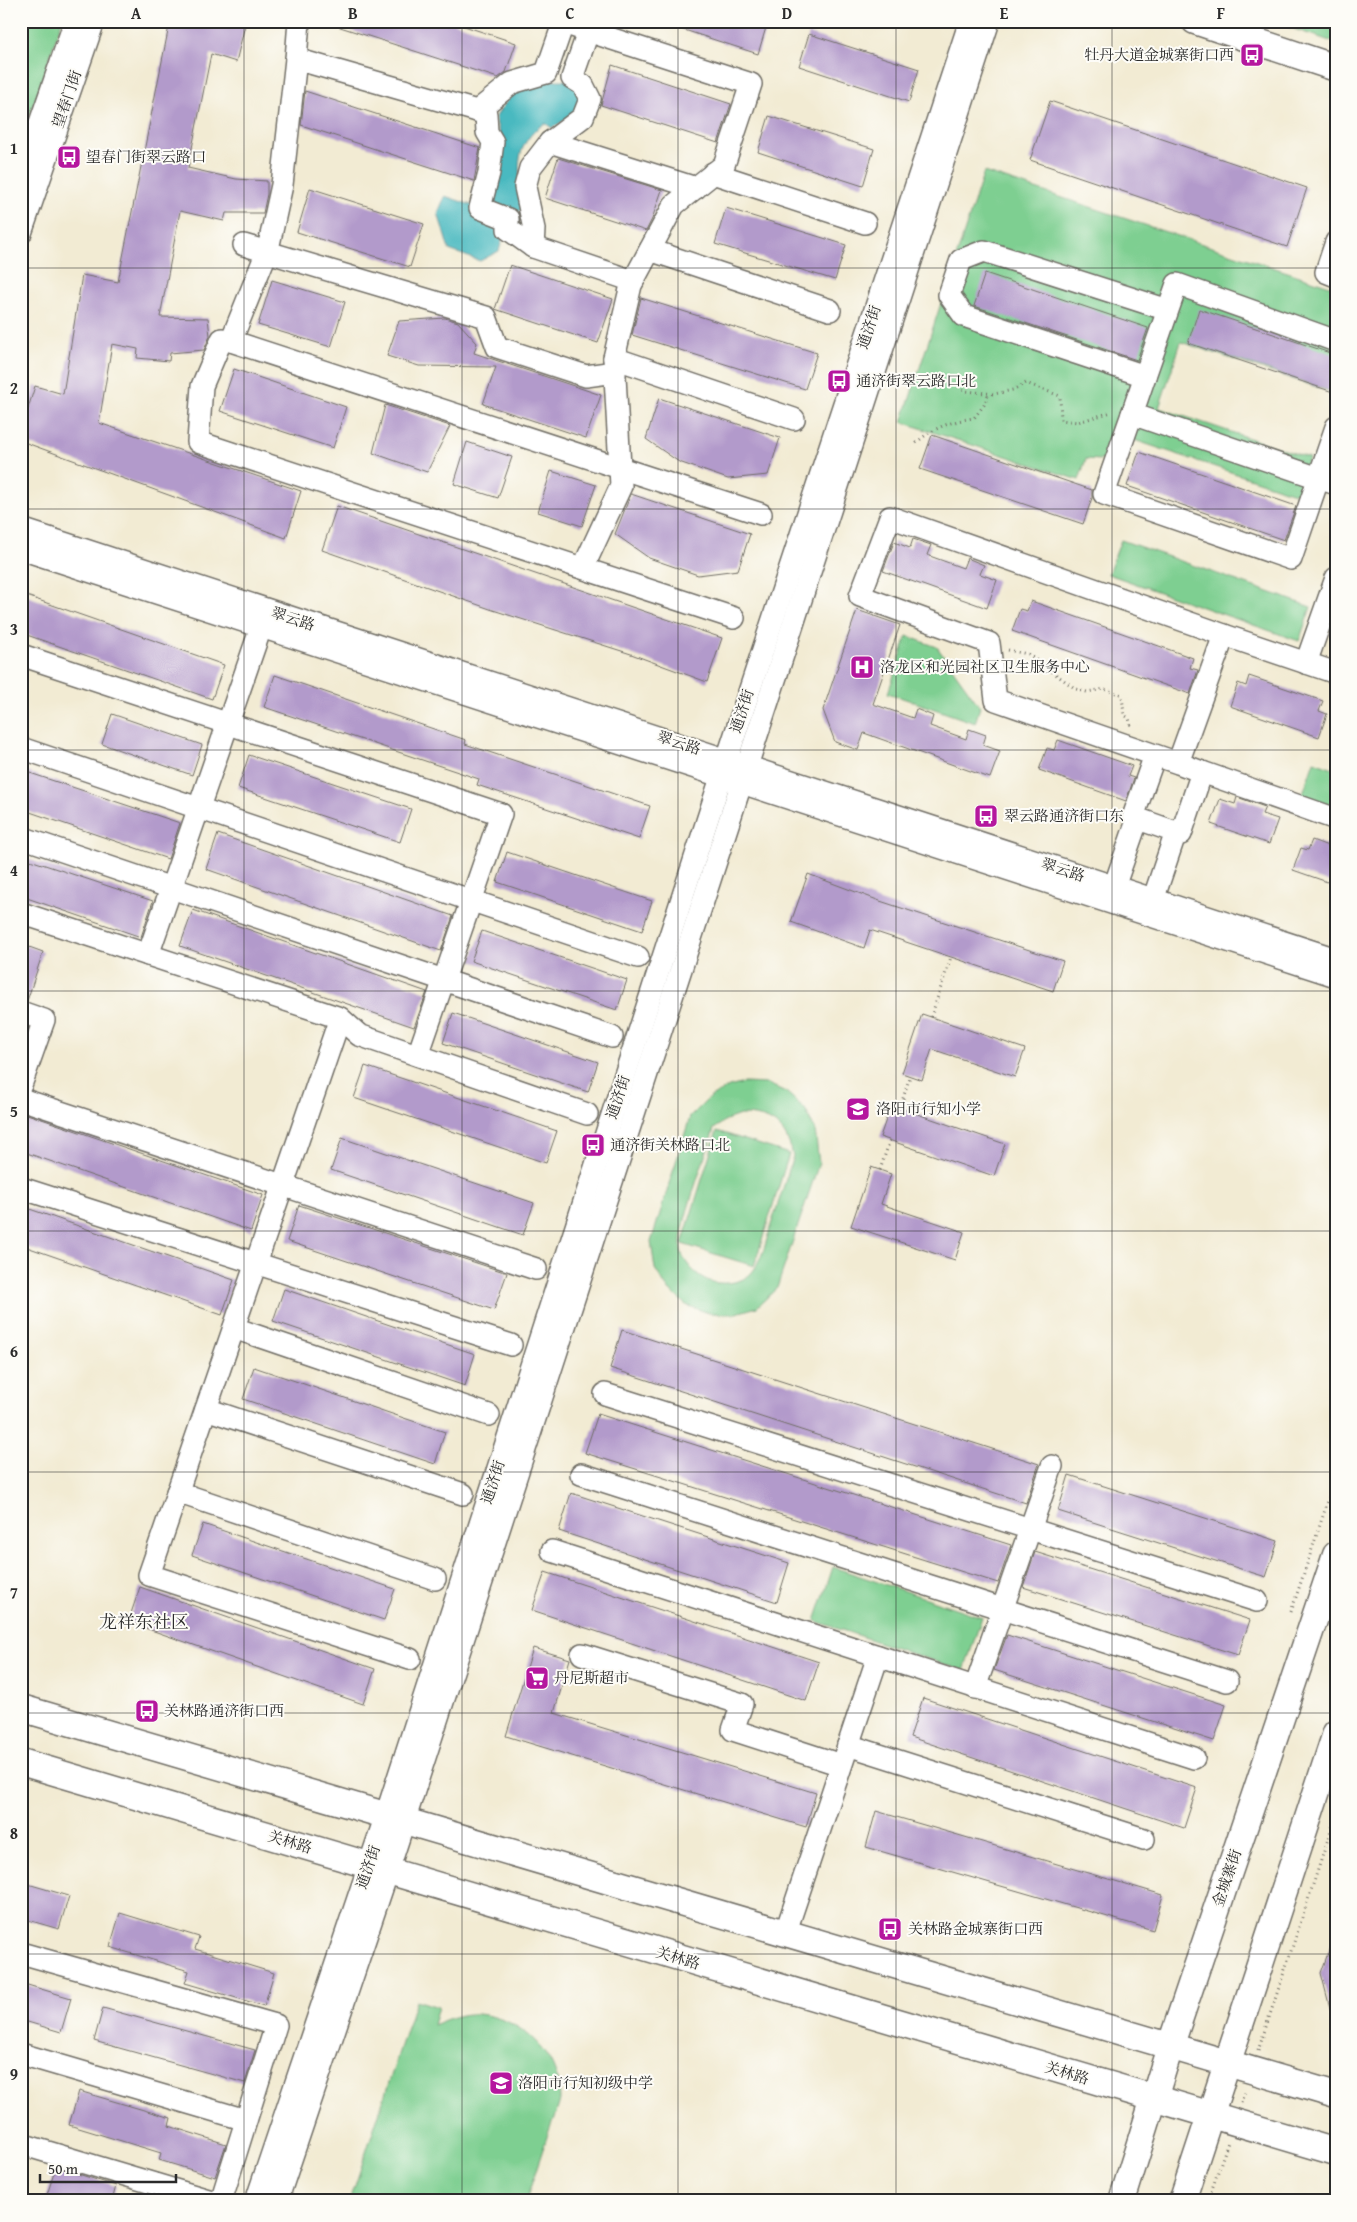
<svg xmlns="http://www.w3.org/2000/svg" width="1357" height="2222" viewBox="0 0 1357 2222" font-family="'Gentium Book Plus','Noto Serif SC',serif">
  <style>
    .green { fill: #7ecf91; stroke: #547d5e; fill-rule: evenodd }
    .water { fill: #49b9c0; stroke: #3a7276 }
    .building { fill: #b29acb }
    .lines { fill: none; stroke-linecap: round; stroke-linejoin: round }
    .minor-casing { stroke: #716e66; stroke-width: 24 }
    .major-casing { stroke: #716e66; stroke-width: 29 }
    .path { stroke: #716e66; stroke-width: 3; stroke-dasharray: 1 4; stroke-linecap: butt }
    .minor { stroke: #fff; stroke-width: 21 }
    .major { stroke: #fff; stroke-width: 26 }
    .grid { fill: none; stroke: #2b2b2b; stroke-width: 1; stroke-opacity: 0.55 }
    .labels { text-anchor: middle; stroke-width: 4; stroke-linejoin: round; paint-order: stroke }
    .poi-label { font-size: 15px; fill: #2b2b2b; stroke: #fdfcf7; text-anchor: start }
    .street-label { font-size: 15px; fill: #2b2b2b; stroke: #fdfcf7 }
    .quarter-label { font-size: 18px; fill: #2b2b2b; stroke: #fdfcf7 }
    .neatline { fill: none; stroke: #2b2b2b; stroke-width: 2 }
    .grid-label { font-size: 16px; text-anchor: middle; font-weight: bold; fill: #2b2b2b }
  </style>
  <rect width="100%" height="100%" fill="#fdfcf7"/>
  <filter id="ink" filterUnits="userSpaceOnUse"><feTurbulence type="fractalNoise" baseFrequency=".02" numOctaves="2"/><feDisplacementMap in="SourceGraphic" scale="10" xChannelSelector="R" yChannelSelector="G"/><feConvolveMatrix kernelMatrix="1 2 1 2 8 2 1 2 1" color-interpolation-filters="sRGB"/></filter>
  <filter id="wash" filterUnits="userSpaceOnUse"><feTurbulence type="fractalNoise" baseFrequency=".0096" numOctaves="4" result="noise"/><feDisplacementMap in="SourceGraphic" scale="20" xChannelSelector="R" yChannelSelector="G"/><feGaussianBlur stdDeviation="1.12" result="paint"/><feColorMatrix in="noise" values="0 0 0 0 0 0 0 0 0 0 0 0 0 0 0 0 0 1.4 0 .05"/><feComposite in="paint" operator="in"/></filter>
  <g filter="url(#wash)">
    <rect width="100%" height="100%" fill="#f2ebd3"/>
    <g class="green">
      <polygon points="21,21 62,21 21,142"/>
      <polygon points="1270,21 1336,21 1336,43"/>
      <polygon points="984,172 1336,288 1335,393 1181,342 1159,408 1309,458 1297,494 1125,437 1116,461 1086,459 1079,480 902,422"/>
      <polygon points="1121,540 1311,607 1299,641 1108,574"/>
      <polygon points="907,636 937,647 980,707 975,723 888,693"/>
      <polygon points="1314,761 1336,769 1336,807 1302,796"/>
      <path d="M744,1083L768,1084L786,1092L805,1109L815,1130L819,1163L777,1288L757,1307L733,1314L709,1313L686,1305L667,1288L655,1269L651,1242L690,1117L709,1098L729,1087ZM740,1115C771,1115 786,1126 793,1156C786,1180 778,1204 770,1228C766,1243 762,1259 753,1271C746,1281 731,1284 719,1283C703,1282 685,1267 681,1250C677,1230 707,1153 714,1129L726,1120Z"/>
      <polygon points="717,1131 789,1154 754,1266 682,1244"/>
      <polygon points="833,1567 982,1617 964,1671 815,1621"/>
      <path d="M416,2000L438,2007L433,2025C447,2019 461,2013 477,2014C520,2017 560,2053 560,2099C559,2108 553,2119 550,2128C542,2152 534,2176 526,2201H350Z"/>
    </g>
    <path class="water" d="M548,80H569L580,87L583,109L552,128L545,123C512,145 516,173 528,205L508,219L499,251L480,261L449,250L438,213L445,196L480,208L496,203C490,187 501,176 502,161C503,146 499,132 495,118C512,92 518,85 548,80Z"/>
    <g id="blocks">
      <g class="building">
        <polygon points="170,21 246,21 236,62 211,54 188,168 236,179 267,181 267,194 263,213 226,213 224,221 180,211 160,317 208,318 210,336 204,350 170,353 169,361 137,358 138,349 112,344 99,423 301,491 286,538 21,441 21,431 35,386 63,394 82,275 118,282"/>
        <polygon points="331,21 449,21 516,43 506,72 498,78 331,24"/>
        <polygon points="666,21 768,21 758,54 666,24"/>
        <polygon points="809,34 919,69 909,102 799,66"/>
        <polygon points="612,65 731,104 718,143 601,105"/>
        <polygon points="305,91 480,148 474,181 301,125"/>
        <polygon points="1050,101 1307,188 1287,247 1030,160"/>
        <polygon points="769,116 874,149 863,186 758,152"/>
        <polygon points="558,158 662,190 652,219 646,231 545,198"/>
        <polygon points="310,188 424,224 410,267 297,232"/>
        <polygon points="726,208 846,245 835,280 715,244"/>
        <polygon points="510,265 613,299 598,343 495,309"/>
        <polygon points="985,273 1148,328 1137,360 974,306"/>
        <polygon points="272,280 345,302 331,347 258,325"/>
        <polygon points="641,298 817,353 805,389 632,335"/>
        <polygon points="1199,309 1336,355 1336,393 1188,343"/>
        <polygon points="445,318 458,322 477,343 474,353 601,395 586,438 483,404 496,367 419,366 387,356 399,321"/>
        <polygon points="234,369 346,407 333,448 220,411"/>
        <polygon points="659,398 780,438 768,475 728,479 679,462 646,439"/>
        <polygon points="385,405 450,426 427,472 373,453"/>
        <polygon points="932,435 1092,490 1092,498 1083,524 920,469"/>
        <polygon points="467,442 512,457 498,498 454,484"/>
        <polygon points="1139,452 1296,506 1284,540 1127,486"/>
        <polygon points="551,471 596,485 582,526 538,512"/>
        <polygon points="631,494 750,534 738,570 698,575 649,558 615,534"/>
        <polygon points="337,506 722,638 707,682 631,654 493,610 322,550"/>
        <polygon points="913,539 931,545 927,555 963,568 967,558 984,565 980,574 997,580 987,608 883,571 894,542 910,548"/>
        <polygon points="21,594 224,665 212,699 21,633"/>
        <polygon points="1031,601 1193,658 1190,668 1198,670 1190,694 1012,631 1020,609 1027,611"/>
        <polygon points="857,610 900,625 873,704 913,718 916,709 933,716 930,726 966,739 969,729 986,735 983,745 1000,751 990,778 864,733 858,750 835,742 823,710"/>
        <polygon points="275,675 466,740 465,744 650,806 639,839 477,785 479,779 264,707"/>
        <polygon points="1249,676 1323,701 1319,711 1327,714 1319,737 1230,706 1238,683 1246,686"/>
        <polygon points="112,714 202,745 192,775 102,744"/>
        <polygon points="1058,740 1132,766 1128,776 1134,778 1126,801 1039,770 1047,748 1054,750"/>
        <polygon points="249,755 411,809 400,842 238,788"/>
        <polygon points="21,770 180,823 168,859 21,809"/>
        <polygon points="1237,797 1265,807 1262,814 1278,819 1269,844 1211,824 1220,799 1235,804"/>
        <polygon points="218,834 453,916 441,951 206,869"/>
        <polygon points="1312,840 1336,849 1336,885 1293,870 1301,848 1308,850"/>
        <polygon points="507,852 652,901 642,931 497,882"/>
        <polygon points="21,857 153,901 141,937 21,896"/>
        <polygon points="808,874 880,901 1063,961 1053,991 870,930 864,948 791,922"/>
        <polygon points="193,910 427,992 414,1027 180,946"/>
        <polygon points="482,931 627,980 617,1010 471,961"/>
        <polygon points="21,944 43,952 27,1001 21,1000"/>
        <polygon points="453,1013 598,1062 588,1092 443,1043"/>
        <polygon points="922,1014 1025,1049 1015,1077 932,1049 922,1080 902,1073"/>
        <polygon points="365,1066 557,1131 546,1163 354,1098"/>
        <polygon points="891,1105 1005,1144 994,1176 880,1137"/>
        <polygon points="27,1114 263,1195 251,1231 21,1151 21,1132"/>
        <polygon points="342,1138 534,1203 523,1235 331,1170"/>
        <polygon points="871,1167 891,1174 881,1204 964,1232 955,1260 851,1226"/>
        <polygon points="299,1205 507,1273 494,1310 287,1241"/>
        <polygon points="21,1206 234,1280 222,1315 21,1245"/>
        <polygon points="284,1289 475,1354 465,1386 273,1321"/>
        <polygon points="622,1330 1039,1464 1026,1503 610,1368"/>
        <polygon points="254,1367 445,1432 435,1464 243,1399"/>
        <polygon points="598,1414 1011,1545 998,1583 585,1453"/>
        <polygon points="1069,1475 1278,1541 1266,1577 1058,1511"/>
        <polygon points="571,1493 789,1563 777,1602 559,1531"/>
        <polygon points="203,1524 395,1589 384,1620 192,1555"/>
        <polygon points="1035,1552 1250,1620 1238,1655 1023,1587"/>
        <polygon points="545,1572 819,1662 806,1701 532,1610"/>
        <polygon points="140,1587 375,1669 363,1704 128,1622"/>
        <polygon points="1007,1635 1226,1705 1214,1741 994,1670"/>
        <polygon points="533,1648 570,1659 554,1713 816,1793 806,1827 506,1736"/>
        <polygon points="923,1698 1197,1788 1184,1828 910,1737"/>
        <polygon points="876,1811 1163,1895 1153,1930 866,1847"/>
        <polygon points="21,1882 69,1896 59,1929 21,1918"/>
        <polygon points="120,1913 199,1937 195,1949 274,1973 264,2006 185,1983 189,1971 110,1947"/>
        <polygon points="1334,1936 1336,1937 1336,2012 1331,2012 1321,1973"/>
        <polygon points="21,1983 71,1998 61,2032 21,2020"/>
        <polygon points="103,2008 255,2050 245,2083 94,2041"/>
        <polygon points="79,2091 171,2118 169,2126 226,2144 215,2177 159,2160 161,2153 69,2125"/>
        <polygon points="56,2167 116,2186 112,2201 45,2201"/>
      </g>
    </g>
  </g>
  <g filter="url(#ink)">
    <use href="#blocks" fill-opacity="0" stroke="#716e66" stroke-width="1"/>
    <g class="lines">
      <g class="minor-casing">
        <g id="minor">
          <polyline points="557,21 751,84 724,165 674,205 631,285 614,358 621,486 583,568"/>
          <polyline points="564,21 546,73 512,83 477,111 296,59 282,185 268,249 231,341 222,339 202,386 198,442 734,618"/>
          <polyline points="296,59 299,21"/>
          <polyline points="477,111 486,114 487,132 493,142 489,173 480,208 508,219 508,229 533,247 534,229 525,187 530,168 550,142 583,117 590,99 583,85 572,78 592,21"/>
          <polyline points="550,142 696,188"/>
          <polyline points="713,173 865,223"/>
          <polyline points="21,178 75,21"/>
          <polyline points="21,233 94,21"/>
          <polyline points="1336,242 1326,272 1336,276"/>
          <polyline points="244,245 486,317 497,347 586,376 615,372"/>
          <polyline points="533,247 633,281"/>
          <polyline points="650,250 830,310"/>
          <polyline points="1168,310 984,251 961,260 949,295 964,316 1145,376 1177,284 1336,341"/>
          <polyline points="231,341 761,514"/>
          <polyline points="614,358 794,419"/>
          <polyline points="1145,376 1132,414 1336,484"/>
          <polyline points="1132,414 1104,494 1291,559 1336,427"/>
          <polyline points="21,529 1336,959"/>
          <polyline points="21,549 1336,976"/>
          <polyline points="1224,635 1336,673"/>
          <polyline points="21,655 501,814 418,1055"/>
          <polyline points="1306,663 1336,578"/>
          <polyline points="21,748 638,957"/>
          <polyline points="1155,755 1133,817 1181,834 1202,772 1178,763 996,700 989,643 860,596 890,517 1224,635 1178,763"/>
          <polyline points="1202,772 1336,819"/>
          <polyline points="21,837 612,1037"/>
          <polyline points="1114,887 1138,818"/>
          <polyline points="1153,900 1176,832"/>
          <polyline points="21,913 340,1018 359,1035 587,1114"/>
          <polyline points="148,955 266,613"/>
          <polyline points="21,1012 44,1020 21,1085"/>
          <polyline points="340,1018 149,1575 410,1659"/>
          <polyline points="21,1099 536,1269"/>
          <polyline points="21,1188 511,1345"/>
          <polyline points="234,1328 489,1415"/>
          <polyline points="605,1394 1257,1601"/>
          <polyline points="206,1409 463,1494"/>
          <polyline points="581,1474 1227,1681"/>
          <polyline points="177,1492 435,1579"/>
          <polyline points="552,1551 878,1656 785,1934"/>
          <polyline points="582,1654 742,1704 733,1730 841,1765"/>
          <polyline points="878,1656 1194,1758"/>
          <polyline points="975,1688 1052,1466"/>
          <polyline points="848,1745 1144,1839"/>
          <polyline points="21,1953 276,2025 221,2201"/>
          <polyline points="21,2054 246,2120"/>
          <polyline points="21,2144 212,2201"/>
          <polyline points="256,2201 386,1815 727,759 970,21"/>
          <polyline points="277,2201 388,1871 989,21"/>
        </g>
      </g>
      <g class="major-casing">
        <g id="major">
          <polyline points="1195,21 1336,68"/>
          <polyline points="21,1708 1336,2095"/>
          <polyline points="21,1762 1336,2152"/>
          <polyline points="1122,2201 1170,2047 1336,1555"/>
          <polyline points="1182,2201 1336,1733"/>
        </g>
      </g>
      <g class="path">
        <polyline points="930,378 951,382 966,391 994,394 1013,390 1026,383 1060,396 1061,420 1078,422 1112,412"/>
        <path d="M916,443C933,428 951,421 974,418L984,405L989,393"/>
        <polyline points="1008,650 1028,654 1076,689 1087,692 1104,689 1122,695 1124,715 1129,718 1131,726"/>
        <polyline points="931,1017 951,957"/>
        <polyline points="900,1108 910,1076"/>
        <polyline points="880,1170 890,1140"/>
        <polyline points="1291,1612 1336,1477"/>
        <polyline points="1258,2051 1336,1815"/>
        <polyline points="1241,2103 1245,2090"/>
        <polyline points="1208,2201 1228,2142"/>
      </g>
      <use href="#minor" class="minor"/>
      <use href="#major" class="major"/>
    </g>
  </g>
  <path class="grid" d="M244,21V2201M462,21V2201M678,21V2201M896,21V2201M1112,21V2201M21,268H1336M21,509H1336M21,750H1336M21,991H1336M21,1231H1336M21,1472H1336M21,1713H1336M21,1954H1336"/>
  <defs>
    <g id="bus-square" transform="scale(1.25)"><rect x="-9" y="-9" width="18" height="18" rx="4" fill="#b5179e" stroke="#fdfcf7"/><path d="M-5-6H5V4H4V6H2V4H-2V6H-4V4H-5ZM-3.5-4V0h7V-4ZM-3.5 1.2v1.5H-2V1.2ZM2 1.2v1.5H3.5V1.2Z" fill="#fff"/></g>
    <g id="hospital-square" transform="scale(1.25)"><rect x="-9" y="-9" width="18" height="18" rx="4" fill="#b5179e" stroke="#fdfcf7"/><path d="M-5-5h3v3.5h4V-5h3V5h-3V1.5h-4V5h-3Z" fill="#fff"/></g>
    <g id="school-square" transform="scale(1.25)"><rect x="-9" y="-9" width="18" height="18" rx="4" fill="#b5179e" stroke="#fdfcf7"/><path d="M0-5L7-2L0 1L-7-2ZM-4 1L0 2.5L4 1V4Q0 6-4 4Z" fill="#fff"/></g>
    <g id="supermarket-square" transform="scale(1.25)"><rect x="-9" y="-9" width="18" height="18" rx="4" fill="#b5179e" stroke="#fdfcf7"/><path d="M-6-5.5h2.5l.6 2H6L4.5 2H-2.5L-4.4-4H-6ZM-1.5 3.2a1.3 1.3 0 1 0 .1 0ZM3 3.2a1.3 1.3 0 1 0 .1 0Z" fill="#fff"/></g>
  </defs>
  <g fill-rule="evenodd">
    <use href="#bus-square" x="1252" y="55"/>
    <use href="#bus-square" x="69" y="157"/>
    <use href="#bus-square" x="839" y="381"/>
    <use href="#hospital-square" x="862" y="667"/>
    <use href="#bus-square" x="986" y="816"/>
    <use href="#school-square" x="858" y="1109"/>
    <use href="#bus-square" x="593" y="1145"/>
    <use href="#supermarket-square" x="537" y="1678"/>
    <use href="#bus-square" x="147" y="1711"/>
    <use href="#bus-square" x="890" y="1929"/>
    <use href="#school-square" x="501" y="2083"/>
  </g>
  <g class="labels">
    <g class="poi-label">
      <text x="1234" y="60" text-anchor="end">牡丹大道金城寨街口西</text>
      <text x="86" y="162">望春门街翠云路口</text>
      <text x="856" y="386">通济街翠云路口北</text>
      <text x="880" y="672">洛龙区和光园社区卫生服务中心</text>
      <text x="1004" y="821">翠云路通济街口东</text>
      <text x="876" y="1114">洛阳市行知小学</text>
      <text x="610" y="1150">通济街关林路口北</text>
      <text x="554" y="1683">丹尼斯超市</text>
      <text x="164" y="1716">关林路通济街口西</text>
      <text x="908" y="1934">关林路金城寨街口西</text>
      <text x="518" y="2088">洛阳市行知初级中学</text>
    </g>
    <g class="street-label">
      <text transform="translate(67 99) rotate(-71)" y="5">望春门街</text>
      <text transform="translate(869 327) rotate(-72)" y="5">通济街</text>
      <text transform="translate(293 619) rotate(18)" y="5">翠云路</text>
      <text transform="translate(742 711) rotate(-72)" y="5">通济街</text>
      <text transform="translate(679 743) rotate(18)" y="5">翠云路</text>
      <text transform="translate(1063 870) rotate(18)" y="5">翠云路</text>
      <text transform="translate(618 1097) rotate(-72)" y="5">通济街</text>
      <text transform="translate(493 1482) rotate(-72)" y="5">通济街</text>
      <text transform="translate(290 1842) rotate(17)" y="5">关林路</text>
      <text transform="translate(368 1867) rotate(-71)" y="5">通济街</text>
      <text transform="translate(1227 1878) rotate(-71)" y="5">金城寨街</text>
      <text transform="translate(678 1958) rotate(17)" y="5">关林路</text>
      <text transform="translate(1067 2073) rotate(17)" y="5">关林路</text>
    </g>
    <g class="quarter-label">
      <text x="144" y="1628">龙祥东社区</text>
    </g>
  </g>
  <rect width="1357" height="2222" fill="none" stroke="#fdfcf7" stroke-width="55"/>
  <path d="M40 2174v8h136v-8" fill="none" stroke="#2b2b2b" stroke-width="2.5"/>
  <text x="48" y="2174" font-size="15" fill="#2b2b2b" stroke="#fdfcf7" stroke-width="4" paint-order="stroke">50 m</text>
  <rect x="28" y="28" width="1302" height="2166" class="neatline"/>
  <g class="grid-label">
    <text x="136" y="19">A</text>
    <text x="353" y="19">B</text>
    <text x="570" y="19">C</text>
    <text x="787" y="19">D</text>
    <text x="1004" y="19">E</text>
    <text x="1221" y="19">F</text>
    <text x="14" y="154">1</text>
    <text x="14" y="394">2</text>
    <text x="14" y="635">3</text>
    <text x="14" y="876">4</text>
    <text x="14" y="1117">5</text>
    <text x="14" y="1357">6</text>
    <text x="14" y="1598">7</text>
    <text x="14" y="1839">8</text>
    <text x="14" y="2080">9</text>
  </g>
</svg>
